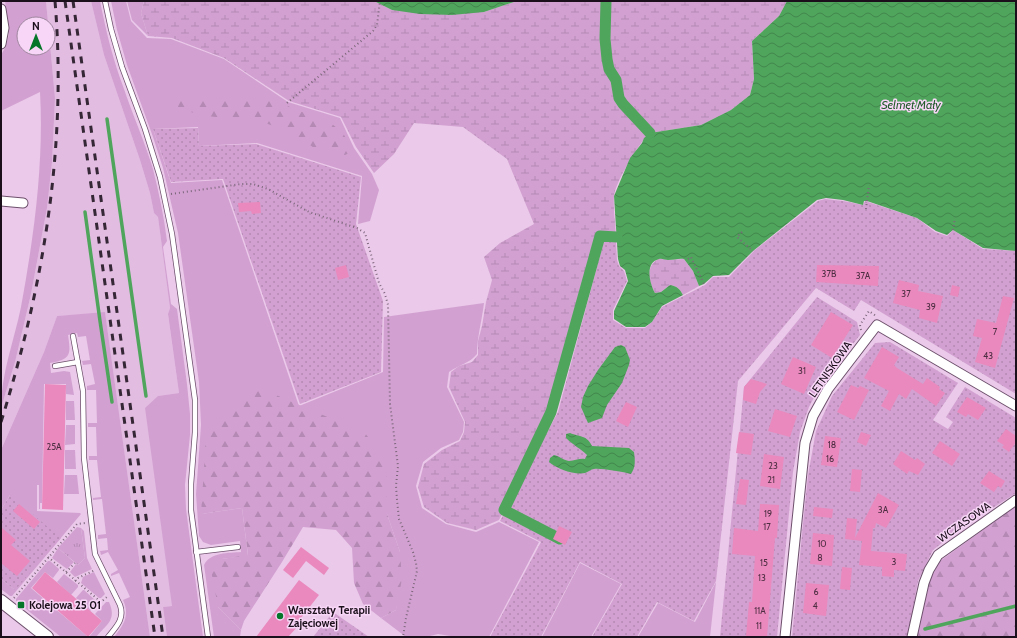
<svg xmlns="http://www.w3.org/2000/svg" width="1017" height="638" viewBox="0 0 1017 638" font-family="Cabin,sans-serif">
  <style>
    .built { fill: #e3bce2 }
    .grass { fill: #d2a1d1; fill-rule: evenodd }
    .forest { fill: url(#forest-firs) }
    .wetland { fill: url(#wetland-marsh) }
    .park { fill: url(#park-tufts) }
    .garden { fill: url(#garden-dots) }
    .water { fill: url(#water-waves) }
    .lines { fill: none; stroke-linecap: round; stroke-linejoin: round }
    .stream { stroke: #50a55d; stroke-width: 3.5 }
    .canal { stroke: #50a55d; stroke-width: 11 }
    .building { fill: #ea89bd }
    .service-casing { stroke: #6d506c; stroke-width: 6 }
    .minor-casing { stroke: #6d506c; stroke-width: 11 }
    .tertiary-casing { stroke: #6d506c; stroke-width: 14 }
    .path { stroke: #7d677c; stroke-width: 2; stroke-dasharray: 1 3; stroke-linecap: butt }
    .service { stroke: #fff; stroke-width: 4.5 }
    .minor { stroke: #fff; stroke-width: 9 }
    .tertiary { stroke: #fff; stroke-width: 12 }
    .rail { stroke: #352735; stroke-width: 3; stroke-dasharray: 7 7; stroke-linecap: butt }
    .poi-dot { fill: #06762a; stroke: #f8d6f7; stroke-width: 1.5 }
    .labels { text-anchor: middle; stroke-width: 3; stroke-linejoin: round; paint-order: stroke }
    .number-label { font-size: 9px; fill: #4e2e43 }
    .street-label { font-size: 11px; fill: #1a0f1a; stroke: #f8d6f7 }
    .poi-label { font-size: 11px; font-weight: bold; fill: #1a0f1a; stroke: #f8d6f7; text-anchor: start }
    .water-label { font-size: 12px; font-style: italic; fill: #225c2c; stroke: #f8d6f7 }
  </style>
  <defs>
    <pattern id="forest-firs" width="22" height="20" patternUnits="userSpaceOnUse"><rect width="22" height="20" fill="#d2a1d1"/><path d="M5 1l3.5 6h-7zM16 11l3.5 6h-7z" fill="#b489b3"/></pattern>
    <pattern id="wetland-marsh" width="20" height="14" patternUnits="userSpaceOnUse"><rect width="20" height="14" fill="#d2a1d1"/><path d="M1 5h8M5 5V1M11 12h8M15 12V8" fill="none" stroke="#b489b3"/></pattern>
    <pattern id="park-tufts" width="24" height="20" patternUnits="userSpaceOnUse"><rect width="24" height="20" fill="#d2a1d1"/><path d="M3 7l-1-3M5 7V3M7 7l1-3M15 17l-1-3M17 17v-4M19 17l1-3" fill="none" stroke="#b489b3"/></pattern>
    <pattern id="garden-dots" width="8" height="8" patternUnits="userSpaceOnUse"><rect width="8" height="8" fill="#d2a1d1"/><path d="M2 2h.1M6 6h.1" fill="none" stroke="#b489b3" stroke-width="1.8" stroke-linecap="round"/></pattern>
    <pattern id="water-waves" width="16" height="10" patternUnits="userSpaceOnUse"><rect width="16" height="10" fill="#50a55d"/><path d="M0 5q4-4 8 0t8 0" fill="none" stroke="#42854c"/></pattern>
  </defs>
  <rect width="100%" height="100%" fill="#ebc9ea"/>
  <polygon class="built" points="46,1 91,1 104,55 140,160 150,193 154,213 158,217 170,308 168,315 179,393 158,396 172,606 163,607 167,637 150,637 105,313 57,316 44,352 1,450 1,408 15,362 31,294 47,208 52,162 55,98"/>
  <g class="grass">
    <path d="M5,1H46L55,98L52,162L47,208L31,294L15,362L1,408C1,374 14,341 21,307C34,236 44,163 40,92L1,111V55L6,46L9,34ZM24,24H48V48H24Z"/>
    <path d="M91,1H100C106,31 113,60 124,89C133,116 145,142 153,169C159,193 164,217 167,241L163,247L171,304L177,309L187,384L190,414V435L185,485L186,509L203,637H167L163,607L172,606L145,408L158,396L179,393L168,314L170,308L158,217L154,213L150,193L140,160L104,55Z"/>
    <path d="M111,1H126L131,21L147,38L171,39L224,59L288,102L340,118L354,148L372,174L379,190L370,221L358,224L362,176L257,143L199,146L198,127L153,129L171,183L222,180L299,406L383,372L384,317L484,303C482,320 477,337 477,354C470,363 459,365 449,372L447,387L464,422L463,432L459,440L441,448L423,462L416,486L422,508L446,524L476,532L499,522L539,542L489,637H456L438,634L426,637H406L381,618L396,610L400,552L387,514V462L201,514L242,508L248,556L222,559L218,607L241,630L240,637H214L204,565C210,552 229,553 241,552L240,541L211,545L203,542L199,536L196,494L201,425L199,382L178,233L163,168L153,137L127,65L117,30Z"/>
    <polygon points="127,1 144,1 141,13 148,36 132,20"/>
    <path d="M105,312L150,637H114C124,625 130,615 123,600L130,597L119,573L111,576V574L118,570L108,552L101,555L100,551L108,550L107,538L98,539V535L106,534L102,499L93,500V498L101,497L97,460H89V456H97L96,427H88V423H97L96,390H87V386L95,384L91,364L83,365L82,361L90,360L86,336L78,337L77,333L68,335C71,355 71,359 50,363L51,373L64,371L70,372L74,395L66,394V384H44L42,503H40V509H39V485H37V511L80,513L81,514L12,596H10L1,589V579L15,590L10,495L1,510V450L44,352L57,316Z"/>
    <polygon points="66,401 74,401 75,420 66,420"/>
    <polygon points="66,425 75,425 75,444 65,445"/>
    <polygon points="65,450 75,450 76,469 65,469"/>
    <polygon points="65,475 77,475 79,494 64,494"/>
    <polygon points="81,528 84,531 87,558 92,569 75,577 70,572 76,564 78,565 85,558"/>
    <polygon points="58,548 74,562 67,569 52,558"/>
    <polygon points="48,561 50,561 59,569 59,570 53,578 45,572 31,588 88,637 61,637 16,601 16,599"/>
    <polygon points="580,563 621,584 591,637 542,637"/>
    <polygon points="94,572 105,594 101,598 99,598 81,583 83,577"/>
    <polygon points="64,574 78,585 78,587 71,595 57,582"/>
    <polygon points="716,582 710,637 638,637 658,603 695,622"/>
    <polygon points="83,590 84,590 96,601 97,603 90,611 76,598"/>
    <path d="M106,602H109C117,620 107,624 96,637H89L102,621L95,614Z"/>
  </g>
  <g class="forest">
    <polygon points="245,97 271,99 302,112 326,119 343,133 353,151 345,155 313,147 280,128 246,117 224,118 199,115 178,107 179,99 216,101"/>
    <polygon points="262,389 365,433 387,462 387,514 400,552 402,579 396,610 381,618 363,604 354,583 352,548 336,530 303,527 282,562 244,621 241,630 218,607 211,570 222,559 248,555 242,508 201,514 206,437 213,425 238,402"/>
    <polygon points="1016,506 1016,637 917,637 922,613 930,580 940,561"/>
  </g>
  <g class="wetland">
    <path d="M144,1H374L392,10L484,12L517,1H787L779,16L752,41L754,79L750,95L731,110L701,125L650,133C640,141 614,184 614,197C613,212 616,227 616,241L604,240L556,412L499,520L476,530L447,523L424,507L418,487L424,464L442,450L460,441L464,432L465,422L449,387L451,372L459,366L472,362L478,355V341L482,326L486,302L492,280L484,257L500,243L534,224L507,159L463,127L414,123L394,154L374,173L356,147L341,117L289,101L224,58L172,38L148,36L141,13Z"/>
    <path d="M660,258L667,260L684,259L693,271L699,286L683,295C680,289 677,286 670,285L661,292L655,293C648,280 645,266 660,258Z"/>
  </g>
  <polygon class="park" points="77,527 81,528 85,558 78,565 58,548"/>
  <g class="garden">
    <polygon points="198,128 199,146 256,144 361,177 356,224 383,301 381,372 300,404 223,179 171,182 153,129"/>
    <polygon points="825,199 843,201 863,205 865,201 917,218 935,232 947,236 953,230 983,249 1016,251 1016,394 861,300 854,311 816,288 738,381 716,581 694,621 657,602 637,637 592,637 622,584 580,562 541,637 490,637 541,542 500,521 558,412 604,241 616,242 617,260 619,266 624,271 627,281 613,310 613,320 626,328 645,328 652,322 662,307 705,285 713,277 729,277 755,250 818,201"/>
    <polygon points="817,297 857,322 860,335 820,386 809,407 800,432 793,472 777,637 720,637 744,387"/>
    <polygon points="890,342 958,383 933,420 948,429 953,422 946,417 965,387 1016,418 1016,493 957,531 933,550 918,581 908,637 792,637 803,524 808,475 816,431 832,396 875,343"/>
    <polygon points="10,495 61,538 15,590 1,579 1,510"/>
    <polygon points="333,612 369,637 313,637"/>
  </g>
  <g class="water">
    <polygon points="374,1 517,1 484,12 452,15 420,14 392,10"/>
    <path d="M787,1H1016V251L983,248L953,230L947,235L936,231L917,218L867,201H864L863,205L843,200L826,198L817,200L753,251L729,275L713,276L704,284L699,286L693,271L684,259C679,258 674,260 668,260C665,260 662,258 659,259C644,263 650,284 655,293L661,292L670,285C677,286 680,289 683,295L662,306L652,322L645,327H626L614,319V311L628,281L625,270L620,266L618,259L614,196L630,158L642,143L644,138L650,133L701,125L731,110L750,95L754,79L752,41L779,16Z"/>
    <polygon points="621,345 625,347 630,360 629,365 622,383 607,405 602,418 588,423 581,407 583,397 588,386 598,370 615,347"/>
    <path d="M570,433C580,437 587,435 592,446L629,448L634,452C635,460 636,467 631,474C623,472 601,468 594,469C591,469 588,472 585,473C574,475 557,469 549,462L550,458L554,455C559,456 563,460 569,461C575,461 579,458 585,459L587,455C581,449 573,445 566,438V434Z"/>
  </g>
  <g class="lines">
    <g class="stream">
      <polyline points="107,119 146,396"/>
      <polyline points="85,212 100,321 112,402"/>
      <polyline points="925,629 1016,606"/>
    </g>
    <g class="canal">
      <polyline points="606,1 605,39 607,59 609,69 616,80 619,98 623,104 650,133"/>
      <polyline points="560,539 504,510 551,412 600,236 617,237"/>
    </g>
  </g>
  <g class="building">
    <polygon points="260,202 261,213 252,214 251,211 239,212 238,203"/>
    <polygon points="346,265 349,277 338,280 335,268"/>
    <polygon points="817,265 879,266 878,286 816,282"/>
    <polygon points="899,280 919,285 918,291 943,296 937,323 919,318 920,310 893,303"/>
    <polygon points="952,285 960,287 958,297 950,295"/>
    <polygon points="1003,296 1014,298 995,368 975,362 982,338 973,336 977,319 996,323"/>
    <polygon points="831,312 853,325 832,358 811,345"/>
    <polygon points="882,347 899,357 894,365 897,368 923,384 927,378 940,387 939,389 945,393 936,406 912,389 906,399 899,394 890,411 881,406 889,391 864,378"/>
    <polygon points="793,357 816,367 804,394 781,384"/>
    <polygon points="751,379 767,384 760,392 756,404 743,400 744,387"/>
    <polygon points="45,384 66,385 63,510 42,509"/>
    <polygon points="851,385 858,388 860,386 869,390 854,420 837,412"/>
    <polygon points="967,397 986,408 978,420 968,414 966,417 957,412"/>
    <polygon points="626,402 637,407 628,427 616,421"/>
    <polygon points="775,409 797,416 790,437 768,431"/>
    <polygon points="1006,429 1016,436 1016,442 1009,452 1002,447 1004,445 997,441"/>
    <polygon points="739,432 754,434 751,455 736,453"/>
    <polygon points="861,432 871,435 866,446 857,442"/>
    <polygon points="825,436 841,438 837,467 821,465"/>
    <polygon points="940,441 960,454 952,466 932,453"/>
    <polygon points="901,451 915,460 917,458 925,464 918,475 909,471 907,474 893,464"/>
    <polygon points="764,454 784,457 780,489 760,486"/>
    <polygon points="852,469 862,470 860,492 850,491"/>
    <polygon points="989,471 1005,481 1001,488 998,486 994,492 980,483"/>
    <polygon points="740,479 749,480 746,505 736,504"/>
    <polygon points="878,493 899,505 886,528 876,523 875,528 873,528 871,551 907,554 905,571 894,570 894,577 882,576 882,567 859,565 862,541 845,539 847,518 857,519 855,538"/>
    <polygon points="19,504 40,522 34,529 13,511"/>
    <polygon points="760,504 779,505 777,538 775,538 767,637 746,636 749,602 752,602 755,556 732,554 734,528 758,531"/>
    <polygon points="814,507 833,509 832,518 813,516"/>
    <polygon points="559,526 572,532 565,545 553,539"/>
    <polygon points="1,527 16,540 11,545 30,561 17,576 1,563"/>
    <polygon points="813,533 834,535 832,566 810,564"/>
    <polygon points="301,547 329,568 324,575 306,561 293,578 283,570"/>
    <polygon points="842,567 852,568 850,590 840,589"/>
    <polygon points="45,572 102,621 88,637 32,588"/>
    <polygon points="299,580 319,595 297,623 299,625 288,637 256,637"/>
    <polygon points="806,583 829,585 826,616 803,613"/>
  </g>
  <g class="lines">
    <g class="service-casing">
      <g id="service">
        <polyline points="105,1 111,29 122,67 145,129 160,177 172,234 195,400 195,432 191,484 191,510 208,637"/>
        <path d="M73,336L83,391L84,458L95,554L120,605C125,619 116,627 108,637"/>
        <polyline points="55,366 78,362"/>
        <polyline points="196,552 238,547"/>
      </g>
    </g>
    <g class="minor-casing">
      <g id="minor">
        <polyline points="1,9 4,28 1,44"/>
        <polyline points="1,201 23,203"/>
        <polyline points="785,637 805,443 813,416 828,389 877,325 1016,406"/>
        <polyline points="912,637 924,583 929,570 938,555 1016,500"/>
      </g>
    </g>
    <g class="tertiary-casing">
      <polyline id="tertiary" points="1,601 47,637"/>
    </g>
    <g class="path">
      <polyline points="287,103 373,31 377,25 380,1"/>
      <polyline points="171,194 241,184 253,184 268,189 309,212 357,228 365,233 379,283 385,294 388,305 390,404 398,466 396,486 397,500 399,519 413,552 416,563 417,571 406,618 403,637"/>
      <polyline points="866,209 869,185"/>
      <polyline points="953,230 955,218"/>
      <polyline points="742,232 737,237 753,251"/>
      <polyline points="688,259 691,257 704,284"/>
      <polyline points="861,330 860,325 869,311 876,316"/>
      <polyline points="48,557 101,602 108,596"/>
      <polyline points="66,572 75,563"/>
      <polyline points="75,581 78,578 95,570"/>
      <polyline points="14,598 77,524 85,523"/>
      <polyline points="437,637 448,637"/>
    </g>
    <use href="#service" class="service"/>
    <use href="#minor" class="minor"/>
    <use href="#tertiary" class="tertiary"/>
    <g class="rail">
      <polyline points="65,1 155,637"/>
      <polyline points="73,1 163,637"/>
      <path d="M1,422C44,284 67,146 55,1"/>
    </g>
  </g>
  <g class="poi-dot">
    <rect x="17" y="601" width="8" height="8" rx="2"/>
    <circle cx="280" cy="616" r="4"/>
  </g>
  <g class="labels">
    <g class="number-label">
      <text x="829" y="277">37B</text>
      <text x="863" y="279">37A</text>
      <text x="906" y="297">37</text>
      <text x="931" y="310">39</text>
      <text x="995" y="335">7</text>
      <text x="988" y="359">43</text>
      <text x="802" y="374">31</text>
      <text x="832" y="448">18</text>
      <text x="54" y="450">25A</text>
      <text x="830" y="462">16</text>
      <text x="773" y="469">23</text>
      <text x="771" y="483">21</text>
      <text x="883" y="513">3A</text>
      <text x="768" y="517">19</text>
      <text x="767" y="530">17</text>
      <text x="822" y="547">10</text>
      <text x="820" y="561">8</text>
      <text x="894" y="565">3</text>
      <text x="764" y="566">15</text>
      <text x="762" y="581">13</text>
      <text x="816" y="595">6</text>
      <text x="815" y="609">4</text>
      <text x="760" y="614">11A</text>
      <text x="759" y="629">11</text>
    </g>
    <g class="street-label">
      <text transform="translate(830 369) rotate(-55)" y="4">LETNISKOWA</text>
      <text transform="translate(964 522) rotate(-35)" y="4">WCZASOWA</text>
    </g>
    <g class="poi-label">
      <text x="29" y="609">Kolejowa 25 01</text>
      <text x="288" y="614">Warsztaty Terapii<tspan x="288" dy="13">Zajęciowej</tspan></text>
    </g>
    <g class="water-label">
      <text x="911" y="109">Selmęt Mały</text>
    </g>
  </g>
  <rect width="1017" height="638" fill="none" stroke="#1a0f1a" stroke-width="4"/>
  <g transform="translate(36 36)"><circle r="19" fill="#f8d6f7" stroke="#9f869f"/>
  <path d="M0-3L7 15L0 10L-7 15Z" fill="#06762a"/>
  <text y="-6" font-size="11" font-weight="bold" text-anchor="middle" fill="#1a0f1a">N</text>
  </g>
</svg>
